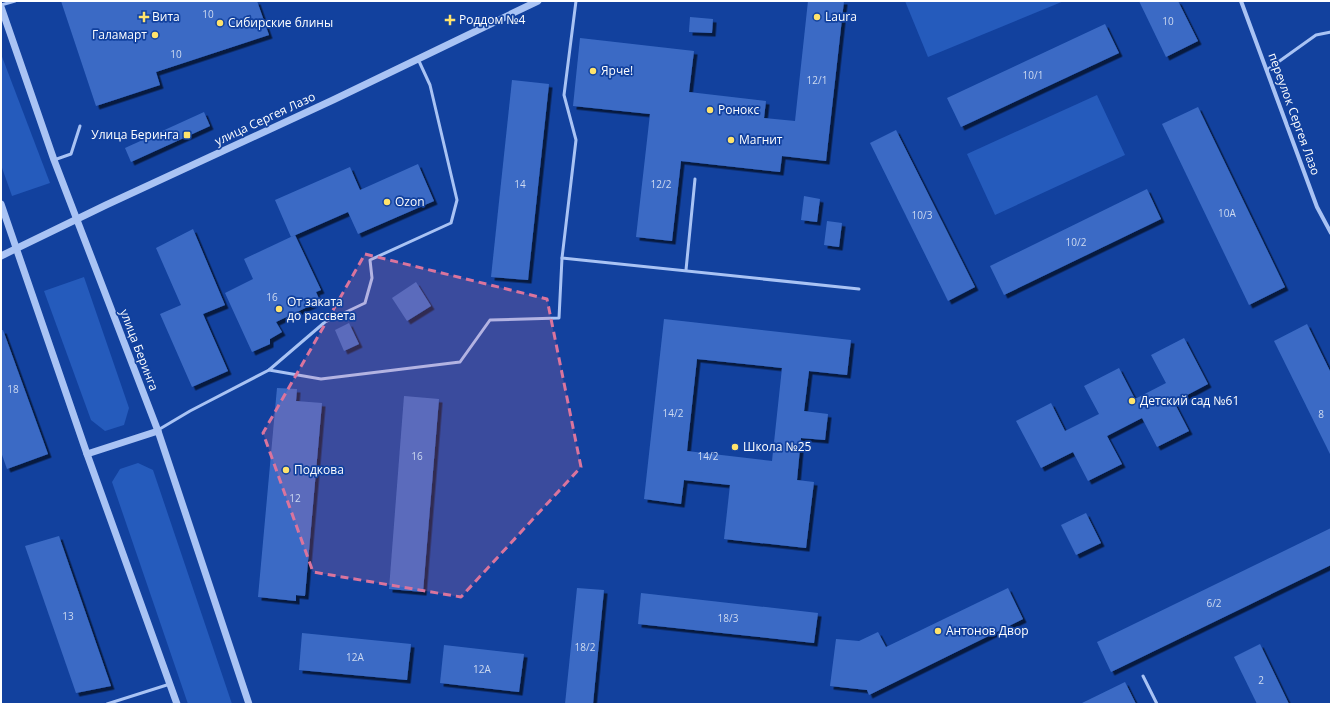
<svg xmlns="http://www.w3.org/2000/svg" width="1332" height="705" viewBox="0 0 1332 705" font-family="'Open Sans',sans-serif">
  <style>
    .green { fill: #255bbc }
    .building { fill: #3b6bc5; fill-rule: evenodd; filter: url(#shadow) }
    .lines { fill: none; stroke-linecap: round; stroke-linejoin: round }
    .service { stroke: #a9c3f4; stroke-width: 3 }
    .minor { stroke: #a9c3f4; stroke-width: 4 }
    .tertiary { stroke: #a9c3f4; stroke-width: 7 }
    .marked { fill: #da749d; fill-opacity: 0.2; stroke: #da749d; stroke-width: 3; stroke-dasharray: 8 5; stroke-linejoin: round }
    .poi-dot { fill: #ffe36c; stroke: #12419e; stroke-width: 1.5 }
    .labels { text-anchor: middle; stroke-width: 3.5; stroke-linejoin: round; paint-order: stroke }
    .number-label { font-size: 10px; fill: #cedaf0 }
    .poi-label { font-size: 12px; fill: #fff; stroke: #12419e; text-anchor: start }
    .street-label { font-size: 12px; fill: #fff; stroke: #12419e }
  </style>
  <defs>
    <filter id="shadow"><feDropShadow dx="3.5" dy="3.5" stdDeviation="0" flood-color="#0009"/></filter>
  </defs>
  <rect width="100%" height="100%" fill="#12419e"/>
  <g class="green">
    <polygon points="905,1 1064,1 928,57"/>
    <polygon points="1,54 50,183 12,196 1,165"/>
    <polygon points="1097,95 1125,155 995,215 967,154"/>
    <polygon points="84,277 129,408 124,425 105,431 91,420 44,291"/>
    <polygon points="138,463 153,470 232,704 188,704 112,482 120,469"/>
  </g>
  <g class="building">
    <polygon points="61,1 257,1 269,35 156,72 160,85 96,106"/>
    <polygon points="808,1 844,1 826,161 782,156 780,172 681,161 672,241 636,237 650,114 573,106 580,38 694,51 689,92 766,101 764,118 795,121"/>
    <polygon points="1139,1 1178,1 1198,41 1166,57"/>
    <polygon points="690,17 713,19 712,33 689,32"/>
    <polygon points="1105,24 1119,53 961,127 947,98"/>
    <polygon points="512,80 549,84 528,280 491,277"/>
    <polygon points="1198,107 1285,287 1249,305 1162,124"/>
    <polygon points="204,112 210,126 131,162 125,148"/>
    <polygon points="896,130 975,287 948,301 870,143"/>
    <polygon points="418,164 434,201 358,234 348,212 291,237 275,200 350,167 360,190"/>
    <polygon points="1147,189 1161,219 1004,295 990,266"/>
    <polygon points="804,196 820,199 817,222 801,220"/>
    <polygon points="827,221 842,223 839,247 824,245"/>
    <polygon points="193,229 225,305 203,314 228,371 192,387 160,314 181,305 156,248"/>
    <polygon points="295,235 321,290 316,292 320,301 276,322 282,332 270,339 270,344 252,352 225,293 253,279 244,259"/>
    <polygon points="416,282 431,306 407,321 392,298"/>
    <path d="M664,319L851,340L847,375L809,371L804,411L828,414L825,440L801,438L797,480L814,482L806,548L724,539L730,485L684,480L681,504L644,499ZM697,359L782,368L772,461L687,451Z"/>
    <polygon points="349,323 359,344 344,351 335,330"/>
    <polygon points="1307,324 1331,373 1331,456 1274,341"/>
    <polygon points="1,330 3,330 48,454 7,469 1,452"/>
    <polygon points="1184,338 1208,384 1174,402 1189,431 1157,447 1142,418 1107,436 1122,464 1088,481 1073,452 1041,468 1016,421 1051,403 1065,431 1099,414 1084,386 1119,368 1135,399 1166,383 1151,355"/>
    <polygon points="277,388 297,389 296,401 322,403 305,596 296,595 296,601 258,597"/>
    <polygon points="404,396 439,399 423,592 389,589"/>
    <polygon points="1086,513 1101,543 1076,555 1061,525"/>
    <polygon points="1331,528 1331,565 1111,672 1097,642"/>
    <polygon points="59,536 111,686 76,693 25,546"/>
    <polygon points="577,588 604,590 593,704 565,704"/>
    <polygon points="1008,588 1023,619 869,695 867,690 830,686 836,639 859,641 878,632 886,647"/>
    <polygon points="641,593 818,613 814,643 638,624"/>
    <polygon points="302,633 411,644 407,680 299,670"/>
    <polygon points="1260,644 1289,704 1257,704 1234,657"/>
    <polygon points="444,645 524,654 519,692 440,683"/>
    <polygon points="1125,682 1136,704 1080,704"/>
  </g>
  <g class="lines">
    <g class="service">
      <polyline points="576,1 564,95 576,140 562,258 859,289"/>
      <polyline points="1,5 15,1"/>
      <polyline points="1267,70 1316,35 1331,32"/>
      <polyline points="54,160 71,154 80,126"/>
      <polyline points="686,270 695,179"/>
      <polyline points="269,370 321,379 460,362 490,320 559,318 562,258"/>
      <polyline points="158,430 190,411 269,370 325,322 365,303 372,278 370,260 451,223 457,200 430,85 418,59"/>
      <polyline points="1143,676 1157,704"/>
      <polyline points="107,704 170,684"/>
    </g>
    <polyline class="minor" points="1241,1 1317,207 1331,233"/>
    <g class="tertiary">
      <polyline points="1,7 54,160 158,431 249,704"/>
      <polyline points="1,204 87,454 177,704"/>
      <polyline points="1,256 106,205 333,100 538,1"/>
      <polyline points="87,454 158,431"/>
    </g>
  </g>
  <path class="marked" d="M365,254L547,299L581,467L461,597L313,572L263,433Z"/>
  <g class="poi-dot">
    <path d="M142 11h4v4h4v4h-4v4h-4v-4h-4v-4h4z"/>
    <circle cx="817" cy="17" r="4"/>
    <path d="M448 14h4v4h4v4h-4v4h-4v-4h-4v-4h4z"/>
    <circle cx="220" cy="23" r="4"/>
    <circle cx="155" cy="35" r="4"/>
    <circle cx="593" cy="71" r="4"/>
    <circle cx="710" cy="110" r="4"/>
    <rect x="183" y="131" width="8" height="8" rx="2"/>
    <circle cx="731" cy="140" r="4"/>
    <circle cx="387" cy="202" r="4"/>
    <circle cx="279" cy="309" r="4"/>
    <circle cx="1132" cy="401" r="4"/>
    <circle cx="735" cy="447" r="4"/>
    <circle cx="286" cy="470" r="4"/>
    <circle cx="938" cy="631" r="4"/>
  </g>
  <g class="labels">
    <g class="number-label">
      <text x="208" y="18">10</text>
      <text x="1168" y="25">10</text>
      <text x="176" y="58">10</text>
      <text x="1033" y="79">10/1</text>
      <text x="817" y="84">12/1</text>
      <text x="520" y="188">14</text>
      <text x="661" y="188">12/2</text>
      <text x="1227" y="217">10А</text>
      <text x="922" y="219">10/3</text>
      <text x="1076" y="246">10/2</text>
      <text x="272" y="301">16</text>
      <text x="13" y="393">18</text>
      <text x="673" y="417">14/2</text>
      <text x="1321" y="418">8</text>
      <text x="417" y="460">16</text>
      <text x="708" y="460">14/2</text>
      <text x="295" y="502">12</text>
      <text x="1214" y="607">6/2</text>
      <text x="68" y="620">13</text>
      <text x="728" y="622">18/3</text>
      <text x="585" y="651">18/2</text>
      <text x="355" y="661">12А</text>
      <text x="482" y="673">12А</text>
      <text x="1261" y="684">2</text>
    </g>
    <g class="poi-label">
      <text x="152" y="21">Вита</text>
      <text x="825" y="21">Laura</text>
      <text x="459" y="24">Роддом №4</text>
      <text x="228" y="27">Сибирские блины</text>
      <text x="147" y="39" text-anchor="end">Галамарт</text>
      <text x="601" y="75">Ярче!</text>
      <text x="718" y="114">Ронокс</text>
      <text x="179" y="139" text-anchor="end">Улица Беринга</text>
      <text x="739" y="144">Магнит</text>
      <text x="395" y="206">Ozon</text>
      <text x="287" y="306">От заката<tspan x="287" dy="14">до рассвета</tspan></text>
      <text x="1140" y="405">Детский сад №61</text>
      <text x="743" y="451">Школа №25</text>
      <text x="294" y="474">Подкова</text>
      <text x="946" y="635">Антонов Двор</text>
    </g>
    <g class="street-label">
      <text transform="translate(1294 114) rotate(70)" y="4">переулок Сергея Лазо</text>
      <text transform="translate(265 119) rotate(-25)" y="4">улица Сергея Лазо</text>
      <text transform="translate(139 350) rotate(69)" y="4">улица Беринга</text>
    </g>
  </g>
  <rect width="1332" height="705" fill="none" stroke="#ffffff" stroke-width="4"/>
</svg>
